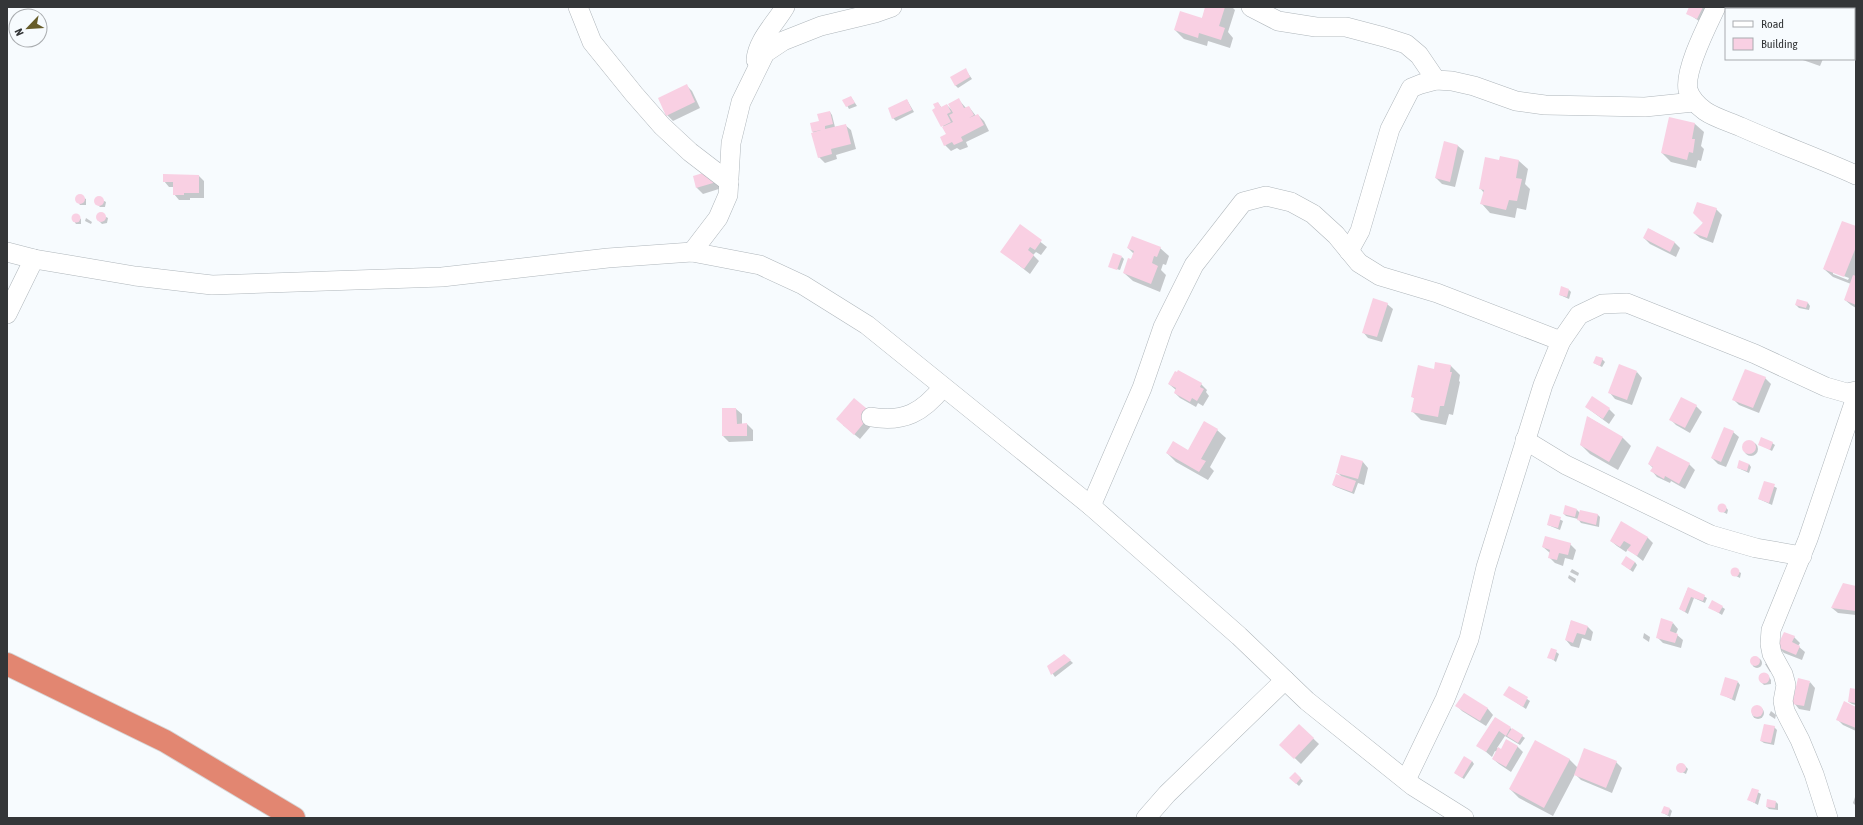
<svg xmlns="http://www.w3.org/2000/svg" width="1863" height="825" viewBox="0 0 1863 825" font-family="'Asap Condensed',sans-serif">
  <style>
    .shadow { fill: #0003; fill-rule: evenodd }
    .building { fill: #f9d0e3 }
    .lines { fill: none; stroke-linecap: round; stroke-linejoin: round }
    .minor-casing { stroke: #afb6bb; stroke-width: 20 }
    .highway-casing { stroke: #d6d7d7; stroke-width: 24 }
    .minor { stroke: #fff; stroke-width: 19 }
    .highway { stroke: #e28671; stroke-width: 22 }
  </style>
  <rect width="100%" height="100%" fill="#f7fbfe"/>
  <g class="shadow">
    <polygon points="1206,7 1232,7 1235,10 1228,32 1233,38 1230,48 1208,41 1207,46 1184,39 1175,30 1202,19"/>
    <polygon points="1690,7 1706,7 1699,21 1687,13"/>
    <polygon points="1800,59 1823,59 1820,66"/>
    <polygon points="965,69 972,79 958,88 955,85"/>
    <polygon points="686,85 692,91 700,108 673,121 667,115"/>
    <polygon points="851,97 857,106 849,109 844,100"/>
    <polygon points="907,100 914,112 896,121 893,118"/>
    <polygon points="959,100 966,108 969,107 976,116 978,115 984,121 989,131 966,142 968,147 960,150 957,148 951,151 945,145 948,134 933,110 937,108 938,103 942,108 947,105 952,110"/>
    <polygon points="830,112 832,115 835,127 845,125 851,130 856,149 836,155 837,159 825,163 819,157 813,131"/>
    <polygon points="1670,118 1695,124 1704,132 1701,146 1704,149 1701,161 1698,160 1696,168 1671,162 1662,153"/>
    <polygon points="1445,143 1458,146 1464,151 1455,187 1442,184 1436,178"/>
    <polygon points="1501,157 1519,161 1528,169 1525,184 1530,189 1526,210 1517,208 1515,218 1490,213 1482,204 1484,193 1480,188 1499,162"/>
    <polygon points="716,170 725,187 703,194 697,188 694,177"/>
    <polygon points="199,176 204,181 204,198 190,198 190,200 179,200 174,194 174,187 169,187 164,181"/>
    <polygon points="78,195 86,199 86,205 80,205 78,202 76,200"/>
    <polygon points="97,197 106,202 105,207 100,207 95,202"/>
    <polygon points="1716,209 1722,215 1713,243 1700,238 1694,233"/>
    <polygon points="100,214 108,218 107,223 102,224 99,221 97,218"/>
    <polygon points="74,215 81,219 81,224 76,224 74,221 73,216"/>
    <polygon points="86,218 92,222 91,224 85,221"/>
    <polygon points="1020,226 1047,247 1041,255 1036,252 1033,255 1039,261 1030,274 1002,252"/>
    <path d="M1856,228V308L1851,305L1845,300L1851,284L1833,277L1824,269ZM1833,272L1849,278L1848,280L1833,274Z"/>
    <polygon points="1649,229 1675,243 1680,248 1676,257 1650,244 1644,238"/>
    <polygon points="1128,248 1160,248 1169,256 1166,265 1163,264 1161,270 1166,275 1160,292 1133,281 1124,273 1134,254"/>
    <polygon points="1122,257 1124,259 1120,270 1110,267"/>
    <polygon points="1569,290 1571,292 1569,299 1560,295"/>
    <polygon points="1808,303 1810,306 1809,310 1799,308 1796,305"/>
    <polygon points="1387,304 1393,309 1382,342 1368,338 1363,332"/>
    <polygon points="1602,359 1605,362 1602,367 1594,363"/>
    <polygon points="1436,363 1451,366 1460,375 1459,381 1460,382 1453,415 1449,414 1446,425 1421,420 1412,411 1415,399 1412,396 1435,370"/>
    <polygon points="1637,372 1642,378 1632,405 1615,399 1610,393"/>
    <polygon points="1765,378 1771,384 1759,413 1739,405 1733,399"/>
    <polygon points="1169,384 1201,384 1207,390 1206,392 1209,396 1203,406 1198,403 1196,407 1180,398 1175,393 1176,390"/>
    <polygon points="1696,406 1702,412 1690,433 1676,425 1670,419"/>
    <polygon points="1586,407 1609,409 1615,415 1609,424"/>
    <polygon points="736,409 742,414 742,425 747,424 753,430 753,441 729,442 723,436"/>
    <polygon points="1588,417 1623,438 1631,446 1618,470 1590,454 1581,445"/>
    <polygon points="877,419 860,439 843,425"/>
    <polygon points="1217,430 1226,438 1210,467 1214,471 1208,480 1176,462 1167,453 1188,451"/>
    <polygon points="1733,432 1739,437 1726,467 1718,464 1712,458"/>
    <circle cx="1751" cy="449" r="7"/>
    <polygon points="1772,443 1775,445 1772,451 1759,444"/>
    <polygon points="1342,456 1363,462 1368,468 1364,485 1358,483 1354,494 1336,487 1333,485 1341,476 1337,472"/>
    <polygon points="1649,464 1689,464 1695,470 1685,489 1671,481 1670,483 1657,477 1652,471 1653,468"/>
    <polygon points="1749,464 1751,467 1749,473 1738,468"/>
    <polygon points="1765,482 1777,488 1772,505 1759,499"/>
    <polygon points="1721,505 1724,505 1728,510 1727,514 1719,510"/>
    <polygon points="1577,510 1580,513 1598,515 1600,517 1599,527 1581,523 1578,519 1566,516 1564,514"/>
    <polygon points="1551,515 1563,521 1560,530 1548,525"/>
    <polygon points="1647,537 1653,543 1643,561 1628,549 1626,552 1617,546 1611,541"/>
    <polygon points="1570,544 1576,550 1573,560 1565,558 1563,566 1555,563 1549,557 1550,553 1543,547"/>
    <polygon points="1635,562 1637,565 1633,572 1622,564"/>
    <polygon points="1572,569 1579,573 1578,576 1570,572"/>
    <polygon points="1734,569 1741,573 1740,578 1732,574"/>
    <polygon points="1569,575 1576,579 1575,583 1568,578"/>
    <polygon points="1856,587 1856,615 1838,613 1832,608"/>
    <polygon points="1688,588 1707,598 1705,603 1694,598 1688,614 1680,609"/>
    <polygon points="1709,607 1722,607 1725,609 1722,615"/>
    <polygon points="1571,621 1588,627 1593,632 1591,641 1582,638 1579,648 1571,646 1566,640"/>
    <polygon points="1673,623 1678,629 1676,634 1683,640 1681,648 1663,643 1657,637"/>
    <polygon points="1644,633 1650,637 1649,642 1643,638"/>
    <polygon points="1794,637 1800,643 1798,646 1805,652 1802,660 1784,653 1778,647"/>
    <polygon points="1552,649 1559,654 1556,662 1549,657"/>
    <polygon points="1064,655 1073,663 1055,677 1048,667"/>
    <circle cx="1757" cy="663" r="5"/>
    <polygon points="1769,662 1774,671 1770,672 1765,664"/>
    <polygon points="1762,674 1766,674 1769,677 1771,680 1771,684 1764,685 1761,682 1760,680"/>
    <polygon points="1738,682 1740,685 1735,701 1721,694"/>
    <polygon points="1810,682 1815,688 1810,711 1799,709 1794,703"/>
    <polygon points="1509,687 1530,701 1526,709 1505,695"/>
    <polygon points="1856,690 1856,705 1852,704 1849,702"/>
    <polygon points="1464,694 1488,709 1493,715 1486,726 1462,711 1457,706"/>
    <circle cx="1758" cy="713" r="6"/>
    <polygon points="1856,708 1856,731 1843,725 1838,720"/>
    <polygon points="1771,711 1776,715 1775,719 1769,715"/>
    <polygon points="1495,718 1525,738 1520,745 1505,736 1497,748 1501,750 1517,746 1523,752 1511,772 1499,764 1493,759 1497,752 1495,751 1492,757 1478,745"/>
    <polygon points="1299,725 1319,744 1301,764 1281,745"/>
    <polygon points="1774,727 1777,730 1774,745 1764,743 1761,741"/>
    <polygon points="1569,759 1578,768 1616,762 1622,768 1612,793 1581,780 1575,774 1553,816 1519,798 1510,789"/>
    <polygon points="1472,761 1474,764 1464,779 1455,773"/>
    <polygon points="1679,764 1683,764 1688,769 1686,774 1678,770"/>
    <polygon points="1295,773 1303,781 1299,786 1290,778"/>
    <polygon points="1752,789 1761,794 1758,805 1749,800"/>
    <polygon points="1856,794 1856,806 1853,803"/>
    <polygon points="1776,802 1778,804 1778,810 1769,809 1767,807"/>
    <polygon points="1670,809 1672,811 1670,817 1663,813"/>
  </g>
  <g class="building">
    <polygon points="1205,7 1225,7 1219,26 1225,28 1221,40 1199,33 1198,38 1174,30 1180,11 1202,18"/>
    <polygon points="1689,7 1703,7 1697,19 1686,14"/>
    <polygon points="966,68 970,77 955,86 950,77"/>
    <polygon points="687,84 695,102 666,116 658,98"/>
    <polygon points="851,96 855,103 846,107 842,100"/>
    <polygon points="959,98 964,108 969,106 974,115 969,118 978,114 984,125 961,137 963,141 954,145 952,142 944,146 940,137 946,134 942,127 953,122 949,115 953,113 948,104"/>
    <polygon points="907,99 912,110 892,119 888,108"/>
    <polygon points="938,102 941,107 947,104 951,112 947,114 951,122 941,127 932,110 935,108 933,104"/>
    <polygon points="830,111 833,124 825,126 825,129 846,124 851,144 831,149 832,154 818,158 811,133 821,130 812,132 810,123 819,121 817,114"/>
    <polygon points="1669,117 1695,123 1692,139 1695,139 1693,153 1689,152 1687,160 1661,153"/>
    <polygon points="1444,141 1458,145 1450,182 1435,178"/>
    <polygon points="1500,156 1519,160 1516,178 1522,179 1517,201 1509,200 1506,210 1480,204 1484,190 1479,189 1485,157 1499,160"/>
    <polygon points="716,169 720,181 696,188 693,176"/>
    <polygon points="163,174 199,175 199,193 184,193 184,195 173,195 173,182 163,182"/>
    <circle cx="80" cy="199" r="5"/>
    <circle cx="99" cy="201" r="5"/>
    <polygon points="1697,202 1717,208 1707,238 1693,233 1703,223 1693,213"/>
    <circle cx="101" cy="217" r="5"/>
    <circle cx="76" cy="218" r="4.5"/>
    <polygon points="1842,221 1856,226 1856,247 1844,277 1823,269"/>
    <polygon points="1020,224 1042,240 1035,250 1030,247 1028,250 1034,255 1024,269 1000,252"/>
    <polygon points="1648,228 1675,242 1670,252 1643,238"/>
    <polygon points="1132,236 1161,247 1157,257 1154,256 1152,263 1158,266 1151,284 1123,273 1128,258 1131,259 1134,251 1127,248"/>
    <polygon points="1113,253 1122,256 1117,270 1108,267"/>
    <polygon points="1853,275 1856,276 1856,305 1844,300"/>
    <polygon points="1561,286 1569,289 1567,297 1559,295"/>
    <polygon points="1373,298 1388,303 1377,337 1362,333"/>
    <polygon points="1797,299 1808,302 1806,308 1795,305"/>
    <polygon points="1596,356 1603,358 1600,366 1593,363"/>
    <polygon points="1435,362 1451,365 1450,372 1452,372 1444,406 1440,406 1438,417 1411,412 1414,398 1411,397 1418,365 1434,369"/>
    <polygon points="1619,364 1637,371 1627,400 1608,393"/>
    <polygon points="1745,369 1766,377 1753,408 1732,400"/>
    <polygon points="1178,370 1202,383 1200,387 1204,389 1197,401 1192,398 1190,402 1174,393 1176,388 1168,384 1175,371 1177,372"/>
    <polygon points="1592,396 1610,408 1603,419 1585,407"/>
    <polygon points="1681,397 1697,405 1685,428 1669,420"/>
    <polygon points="854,398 872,413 854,435 836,419"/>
    <polygon points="722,408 736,408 737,424 747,423 747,436 722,436"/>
    <polygon points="1587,416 1623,437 1609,462 1580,445"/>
    <polygon points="1204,421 1218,429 1201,459 1206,461 1199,472 1166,453 1173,441 1188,450"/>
    <polygon points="1724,427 1734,431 1721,462 1711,458"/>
    <polygon points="1761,437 1773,442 1770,450 1758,445"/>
    <circle cx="1749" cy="447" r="7"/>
    <polygon points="1657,446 1690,463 1679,484 1665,476 1664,479 1650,471 1653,467 1648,464"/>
    <polygon points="1341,455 1363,461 1358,479 1336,473"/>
    <polygon points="1739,460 1749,464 1747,471 1737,468"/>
    <polygon points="1336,474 1356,481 1352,492 1332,485"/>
    <polygon points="1764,481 1775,484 1769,503 1758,499"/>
    <circle cx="1722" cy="508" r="4.5"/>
    <polygon points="1565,505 1577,509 1575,517 1563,514"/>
    <polygon points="1580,510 1598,514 1596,525 1577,520"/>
    <polygon points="1550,514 1561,517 1558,528 1547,525"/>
    <polygon points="1621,521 1648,537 1637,556 1627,550 1631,545 1624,541 1620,547 1610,541"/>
    <polygon points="1545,536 1571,543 1568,555 1559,553 1557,560 1548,558 1550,550 1542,547"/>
    <polygon points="1626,556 1635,562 1630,570 1621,564"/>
    <circle cx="1735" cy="572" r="4.5"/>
    <polygon points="1843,583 1856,586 1856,611 1831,608"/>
    <polygon points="1688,587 1705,595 1703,601 1691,597 1685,612 1679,609"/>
    <polygon points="1712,600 1723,606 1719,613 1708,608"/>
    <polygon points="1661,618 1673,622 1670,631 1678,634 1675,643 1656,638"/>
    <polygon points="1571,620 1588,626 1585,635 1577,633 1573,643 1565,640"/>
    <polygon points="1784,632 1795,636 1792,642 1800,646 1796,655 1777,647"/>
    <polygon points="1551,648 1557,650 1554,660 1547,658"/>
    <polygon points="1064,654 1071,660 1051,675 1047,666"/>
    <circle cx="1755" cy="661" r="5"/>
    <circle cx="1764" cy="678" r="5.5"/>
    <polygon points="1725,677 1738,681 1732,699 1720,695"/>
    <polygon points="1798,678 1810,681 1804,706 1792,704"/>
    <polygon points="1509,686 1528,697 1523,707 1503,695"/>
    <polygon points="1850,688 1856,689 1856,703 1848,702"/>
    <polygon points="1464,693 1488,708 1480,721 1455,706"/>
    <polygon points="1844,701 1856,707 1856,728 1836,720"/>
    <circle cx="1757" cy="711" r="6"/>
    <polygon points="1495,717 1511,727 1506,736 1499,731 1486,752 1476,746"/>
    <polygon points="1299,724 1314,738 1294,759 1279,745"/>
    <polygon points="1764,724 1775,726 1771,743 1760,741"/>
    <polygon points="1512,728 1523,735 1518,743 1507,736"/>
    <polygon points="1506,739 1518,746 1506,767 1492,759 1498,747 1501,749"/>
    <polygon points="1535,740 1570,759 1544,808 1509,789"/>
    <polygon points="1584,748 1617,761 1606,788 1574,775"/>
    <polygon points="1464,756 1472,761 1462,778 1454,773"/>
    <circle cx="1681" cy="768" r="5"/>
    <polygon points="1295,772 1301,778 1296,784 1289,778"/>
    <polygon points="1752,788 1759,790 1755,803 1747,800"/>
    <polygon points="1767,799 1776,801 1775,808 1766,807"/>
    <polygon points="1664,806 1670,808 1668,815 1661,813"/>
  </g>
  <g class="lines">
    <g class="minor-casing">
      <g id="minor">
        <polyline points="578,7 592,42 634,94 662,126 690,152 729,182"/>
        <polyline points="1251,7 1278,21 1316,27 1346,27 1384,37 1406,44 1419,55 1436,80"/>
        <path d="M1716,7C1707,26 1684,70 1688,90C1691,99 1698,106 1705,111C1715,118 1730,122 1741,127C1779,144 1818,158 1856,175"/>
        <path d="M756,60C757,41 775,24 785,7"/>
        <polyline points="1349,251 1360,231 1390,129 1411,88 1421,84 1436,80 1452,81 1474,86 1516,101 1545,105 1645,107 1694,102"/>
        <polyline points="7,252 34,259 135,276 212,285 442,277 608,258 692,252 760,265 803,285 867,325 1091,506 1239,636 1307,701 1413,786 1464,818"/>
        <polyline points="692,252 718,218 728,195 731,143 741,102 765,53 783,41 821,26 875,13 892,7"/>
        <polyline points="7,314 34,259"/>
        <path d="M871,417C904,423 923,412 943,387"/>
        <polyline points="1525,440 1566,465 1711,535 1756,548 1802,556"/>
        <polyline points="1091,506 1142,388 1163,327 1194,265 1243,202 1266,196 1291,202 1313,214 1336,235 1359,263 1380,276 1437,293 1561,341"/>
        <polyline points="1406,780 1445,699 1469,639 1486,567 1543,385 1561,341 1579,315 1602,304 1627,303 1755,354 1826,387 1847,393 1856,391"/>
        <polyline points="1146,818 1167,794 1285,680"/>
        <polyline points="1828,818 1814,774 1800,740 1785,711 1783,701 1786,685 1783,674 1772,654 1770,644 1771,630 1808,539 1856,397"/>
      </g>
    </g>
    <g class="highway-casing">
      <polyline id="highway" points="7,664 165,741 294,818"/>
    </g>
    <use href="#minor" class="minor"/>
    <use href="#highway" class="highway"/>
  </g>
  <rect width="1863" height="825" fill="none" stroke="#343638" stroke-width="16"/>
  <rect x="1725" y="8" width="130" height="52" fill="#f7fbfe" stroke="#a9acaf"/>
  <rect x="1733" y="21" width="20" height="6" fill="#ffffff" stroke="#a9acaf"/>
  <text x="1761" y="28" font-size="12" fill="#343638">Road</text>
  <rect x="1733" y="38" width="20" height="12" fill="#f9d0e3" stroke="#a9acaf"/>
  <text x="1761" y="48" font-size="12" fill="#343638">Building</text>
  <g transform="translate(28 28) rotate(245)"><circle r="19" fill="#f7fbfe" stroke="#a9acaf"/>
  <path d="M0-3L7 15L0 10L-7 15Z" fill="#675d2a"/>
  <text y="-6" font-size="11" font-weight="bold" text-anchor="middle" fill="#343638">N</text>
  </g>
</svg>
